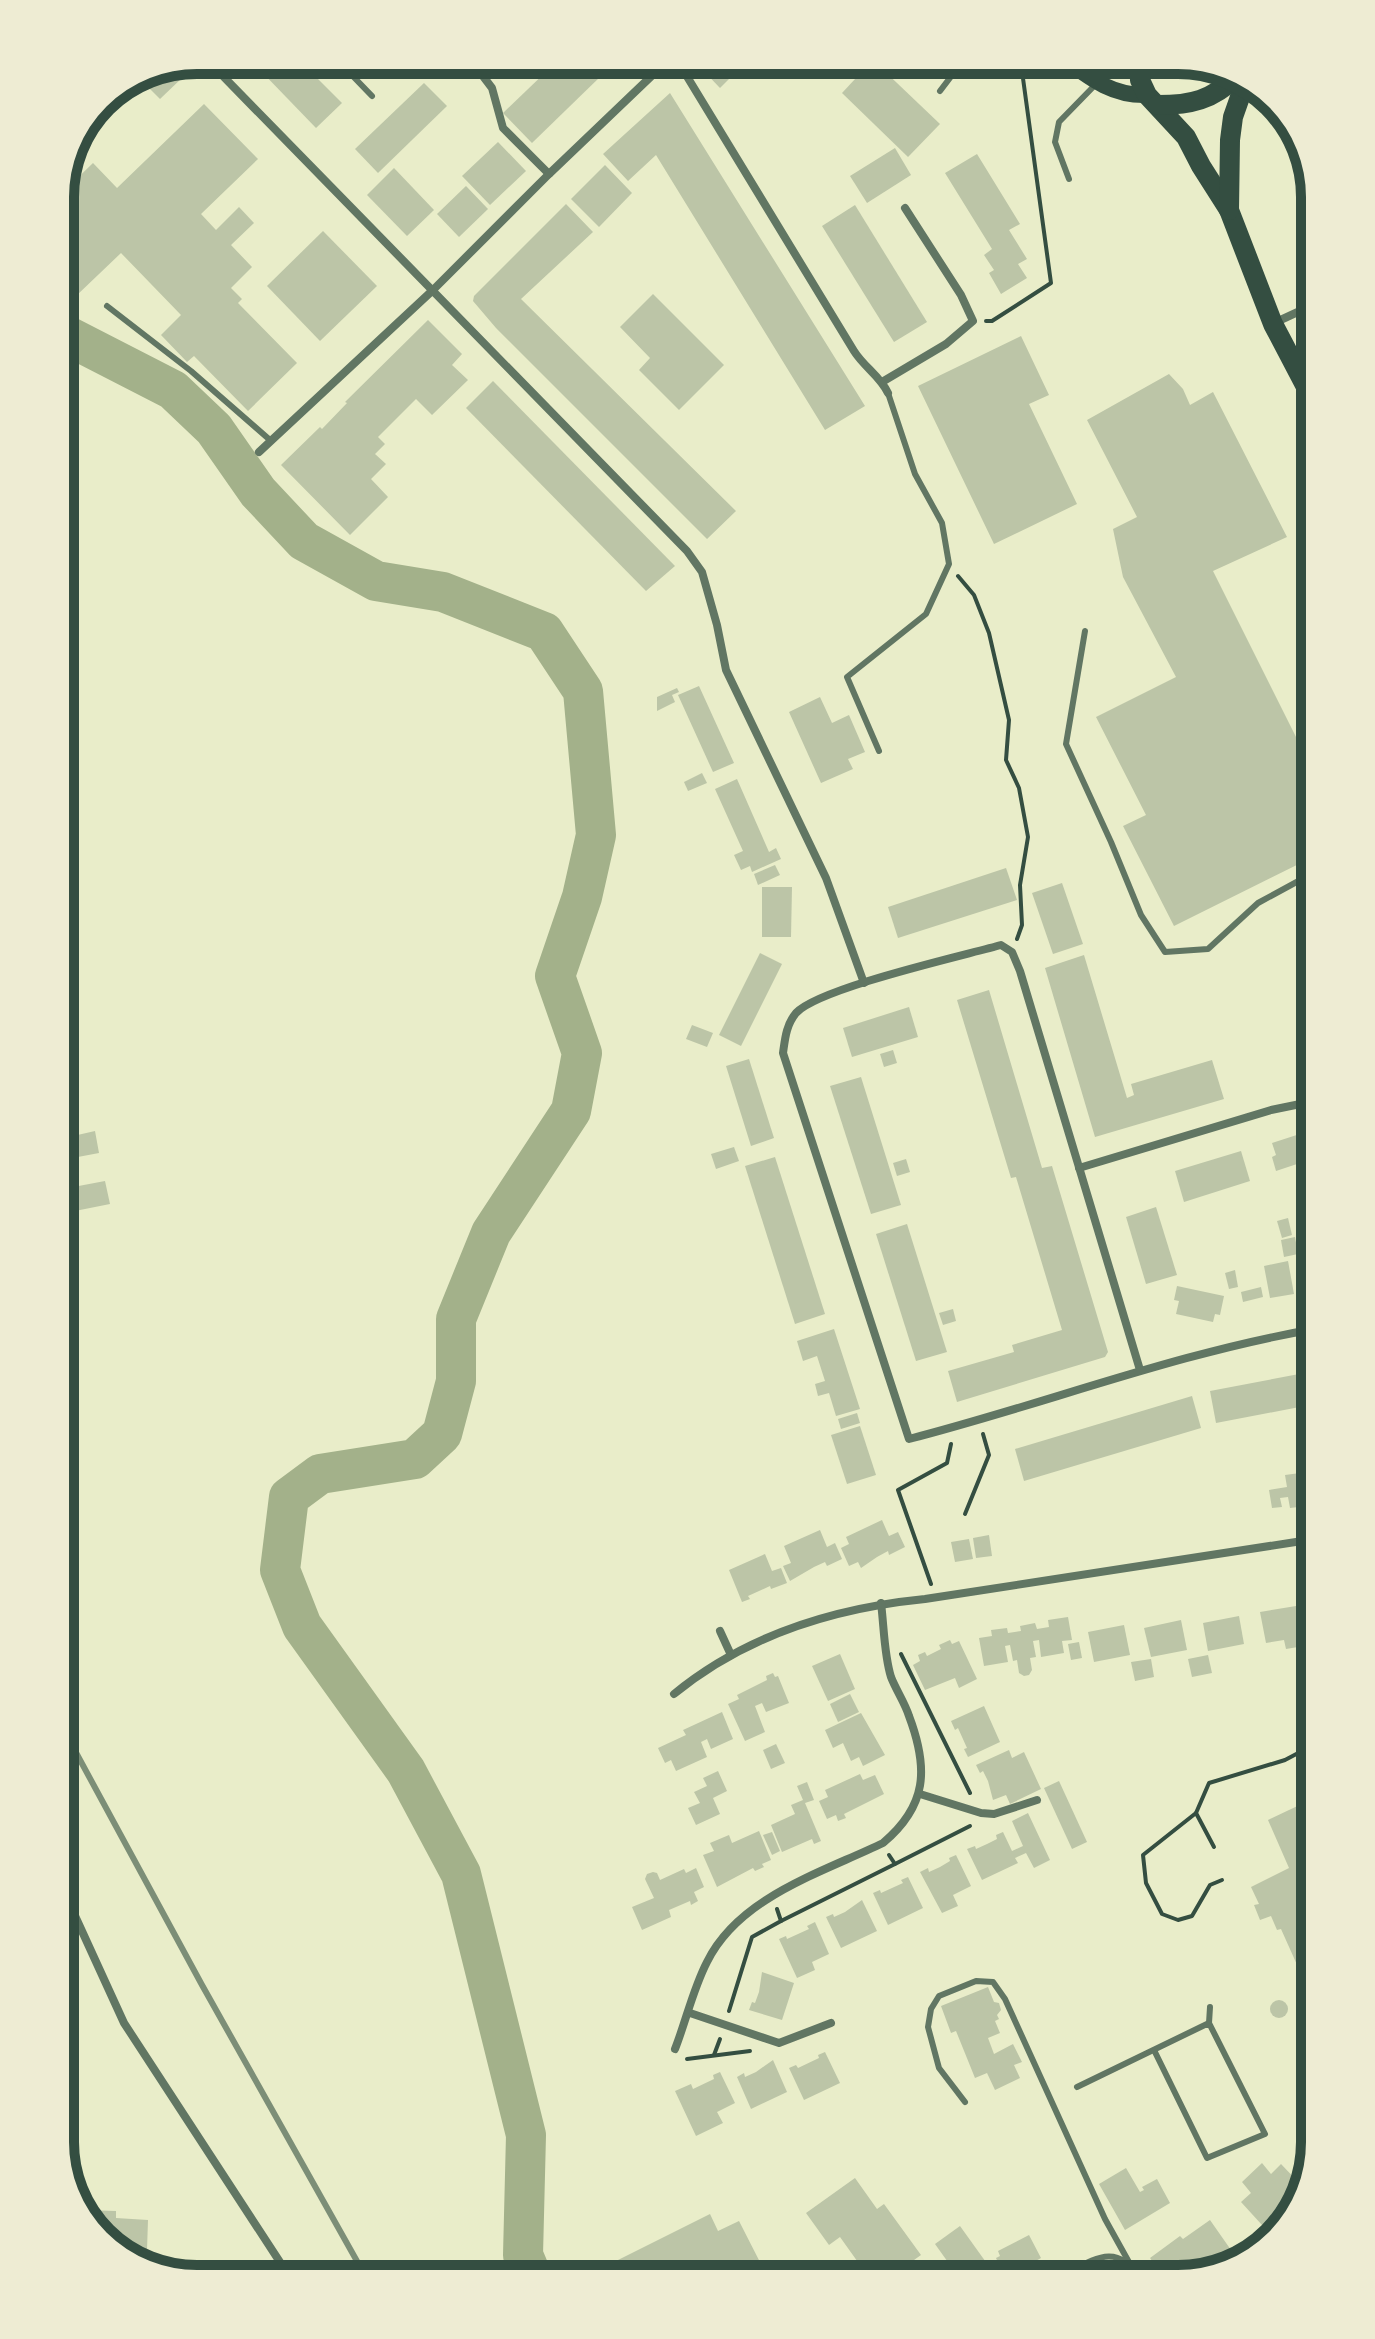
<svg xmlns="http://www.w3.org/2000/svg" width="1375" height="2339" viewBox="0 0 1375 2339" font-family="'Source Sans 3',sans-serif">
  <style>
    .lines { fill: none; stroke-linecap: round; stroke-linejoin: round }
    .river { stroke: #a3b18a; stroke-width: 40 }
    .building { fill: #bcc5a7 }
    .path { stroke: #344e41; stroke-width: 4 }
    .service { stroke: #617663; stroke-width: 6 }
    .minor { stroke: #617663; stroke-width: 8 }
    .secondary { stroke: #344e41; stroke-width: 16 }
    .primary { stroke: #344e41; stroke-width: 20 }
    .rail { stroke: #7c8e77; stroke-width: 6 }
    .rim { fill: none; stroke: #344e41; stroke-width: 10 }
  </style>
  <rect width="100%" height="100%" fill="#e9edc9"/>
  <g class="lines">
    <polyline class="river" points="60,332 173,390 214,429 258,492 304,541 376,581 443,592 544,632 583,691 596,835 582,897 555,976 582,1053 571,1111 491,1233 456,1319 456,1381 442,1434 415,1459 320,1474 289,1497 280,1570 302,1626 406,1771 461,1874 526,2135 523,2255 533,2279"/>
  </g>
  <g class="building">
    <polygon points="870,63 876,63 940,124 908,157 842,93"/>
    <polygon points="701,65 743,65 720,88 699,66"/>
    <polygon points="552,66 591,66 601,76 532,143 503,113"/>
    <polygon points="259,69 308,69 342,103 316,128"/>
    <polygon points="145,70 178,70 184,76 160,99 137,76"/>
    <polygon points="424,83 447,106 378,173 355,149"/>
    <polygon points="670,93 865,406 825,430 656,155 628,181 603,154"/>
    <polygon points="204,104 258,159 201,214 216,230 239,207 254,223 231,245 252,267 231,288 242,299 238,303 297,363 248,411 194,356 187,362 161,335 181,315 121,253 76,296 64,283 60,287 60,195 93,163 117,188"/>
    <polygon points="498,142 526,171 490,205 462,176"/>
    <polygon points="895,148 911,175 867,203 850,176"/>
    <polygon points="977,154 1020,224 1009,230 1027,259 1018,264 1027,278 1001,294 989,273 994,270 984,255 992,249 945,173"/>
    <polygon points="605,165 632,193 599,227 571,199"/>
    <polygon points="394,168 434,210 407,236 367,195"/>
    <polygon points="1309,170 1315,197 1315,206 1295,179"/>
    <polygon points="466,186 488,209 459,237 437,214"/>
    <polygon points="566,204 593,232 521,299 736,511 707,539 496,328 473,301 474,296"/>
    <polygon points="855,205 927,322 894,342 822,226"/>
    <polygon points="323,231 377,286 320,341 267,286"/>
    <polygon points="653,294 724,365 679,410 639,370 650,358 620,327"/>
    <polygon points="428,320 462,354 452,365 468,380 432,415 416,399 378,437 385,444 375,454 386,464 371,479 388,497 350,535 281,465 320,427 322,429 347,403 345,402"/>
    <polygon points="1021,336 1049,395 1029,404 1077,504 994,544 918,386"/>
    <polygon points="1169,374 1183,389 1190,405 1213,392 1287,537 1213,571 1315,775 1315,856 1174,926 1123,826 1146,815 1096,717 1176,677 1123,577 1113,529 1137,517 1087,420"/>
    <polygon points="493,381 675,566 646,591 466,408"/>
    <polygon points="699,686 734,763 713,772 678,695"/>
    <polygon points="677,688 679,692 672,695 675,702 657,711 657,697"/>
    <polygon points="820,697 832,723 849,715 865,752 848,759 853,769 821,783 789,712"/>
    <polygon points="702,773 707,783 688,791 684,782"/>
    <polygon points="737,779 769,852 776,848 781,859 752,872 750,866 741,870 734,855 743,851 715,789"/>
    <polygon points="775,865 780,875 758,885 754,874"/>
    <polygon points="1006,868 1017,900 898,938 888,907"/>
    <polygon points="1062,883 1083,944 1053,954 1032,893"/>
    <polygon points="762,887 792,887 791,937 762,937"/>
    <polygon points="760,953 782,964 741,1046 719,1035"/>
    <polygon points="1084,955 1127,1098 1134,1095 1131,1084 1212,1060 1224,1099 1095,1137 1045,968"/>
    <polygon points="989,990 1042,1168 1052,1166 1108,1352 1105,1357 957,1402 948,1371 1014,1352 1012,1345 1062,1330 1016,1177 1011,1178 957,1000"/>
    <polygon points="909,1007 918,1037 852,1057 843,1028"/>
    <polygon points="692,1025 713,1033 707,1047 686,1039"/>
    <polygon points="893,1050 897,1063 884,1067 880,1054"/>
    <polygon points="749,1059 774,1138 751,1146 726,1066"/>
    <polygon points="861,1077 901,1205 871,1214 830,1086"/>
    <polygon points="95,1131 99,1153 62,1160 68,1188 105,1181 110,1204 60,1214 60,1139"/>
    <polygon points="1309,1131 1315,1143 1315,1158 1276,1171 1272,1157 1276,1155 1272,1143"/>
    <polygon points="734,1147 739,1161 716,1169 711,1154"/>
    <polygon points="1241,1151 1250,1181 1184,1202 1175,1171"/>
    <polygon points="775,1157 825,1314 795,1324 745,1166"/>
    <polygon points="906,1159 910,1172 897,1176 893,1163"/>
    <polygon points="1156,1207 1177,1275 1146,1284 1126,1217"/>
    <polygon points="1288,1218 1292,1235 1282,1238 1277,1221"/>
    <polygon points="907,1224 947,1352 916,1361 876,1234"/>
    <polygon points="1295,1237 1298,1254 1284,1257 1281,1240"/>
    <polygon points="1312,1252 1315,1282 1305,1284 1301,1255"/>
    <polygon points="1288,1261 1294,1294 1270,1298 1264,1266"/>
    <polygon points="1235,1270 1238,1287 1229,1289 1225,1273"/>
    <polygon points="1177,1286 1224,1296 1220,1315 1215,1314 1213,1322 1176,1314 1179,1301 1174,1300"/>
    <polygon points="1261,1287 1263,1297 1243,1302 1241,1292"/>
    <polygon points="60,1301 72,1303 62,1363 68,1364 65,1381 60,1380"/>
    <polygon points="953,1309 956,1321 943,1325 939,1313"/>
    <polygon points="834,1329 860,1409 836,1416 829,1393 818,1396 815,1384 825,1381 817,1356 803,1361 797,1341"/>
    <polygon points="1315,1371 1315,1404 1216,1423 1210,1391"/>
    <polygon points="1192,1396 1201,1428 1024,1481 1015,1449"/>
    <polygon points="857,1413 860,1423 841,1429 838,1419"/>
    <polygon points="860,1426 876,1475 847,1484 831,1435"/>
    <polygon points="1315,1471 1315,1505 1290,1508 1288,1497 1280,1498 1282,1507 1272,1508 1269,1490 1287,1487 1285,1475"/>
    <polygon points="882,1520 889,1536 898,1532 905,1547 889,1555 888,1551 877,1557 861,1568 858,1562 849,1566 841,1548 849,1544 846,1537"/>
    <polygon points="820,1530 827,1547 835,1543 842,1559 827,1566 825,1562 814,1567 790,1581 783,1566 791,1563 784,1546"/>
    <polygon points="989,1535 992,1556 976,1558 973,1538"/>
    <polygon points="969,1539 973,1559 955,1562 951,1542"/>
    <polygon points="765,1554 772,1571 781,1568 787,1583 771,1589 770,1586 748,1596 750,1599 742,1602 729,1570"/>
    <polygon points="1296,1606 1302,1636 1296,1637 1298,1647 1286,1649 1284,1640 1266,1643 1260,1612"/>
    <polygon points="1239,1616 1244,1644 1208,1651 1203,1623"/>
    <polygon points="1068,1617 1072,1640 1062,1641 1064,1653 1041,1657 1039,1640 1033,1641 1036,1657 1030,1658 1032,1670 1029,1675 1024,1676 1019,1673 1017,1660 1013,1661 1010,1645 1005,1646 1008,1662 984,1666 979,1638 992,1636 991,1630 1007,1628 1008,1633 1021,1631 1020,1626 1035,1623 1037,1629 1049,1627 1048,1620"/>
    <polygon points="1181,1620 1187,1650 1151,1657 1144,1628"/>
    <polygon points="1124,1625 1130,1655 1094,1662 1088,1632"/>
    <polygon points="950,1640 952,1644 959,1641 977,1679 959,1688 955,1678 925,1690 913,1665 920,1661 918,1655 925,1652 927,1656 941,1649 939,1645"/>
    <polygon points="1079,1642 1082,1658 1071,1660 1068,1644"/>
    <polygon points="840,1654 855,1689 828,1701 812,1666"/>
    <polygon points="1208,1655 1212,1673 1192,1677 1188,1659"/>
    <polygon points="1151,1659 1154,1677 1135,1681 1131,1662"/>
    <polygon points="773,1673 775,1677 778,1676 789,1703 766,1712 762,1703 755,1706 765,1732 745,1741 728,1704 739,1699 737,1695 767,1680 766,1676"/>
    <polygon points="850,1694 859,1712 838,1722 830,1704"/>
    <polygon points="984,1706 1000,1742 968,1757 964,1749 967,1748 958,1728 955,1730 951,1721"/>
    <polygon points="722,1712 733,1739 711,1749 707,1739 701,1742 707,1757 676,1771 671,1760 665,1763 658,1748 686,1735 683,1730"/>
    <polygon points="861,1713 885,1755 863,1766 859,1757 851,1761 843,1743 833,1748 825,1730"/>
    <polygon points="776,1744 785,1763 771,1769 763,1750"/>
    <polygon points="1009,1750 1012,1758 1024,1752 1041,1789 1010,1804 1006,1795 993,1800 988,1781 983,1771 980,1773 976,1765"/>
    <polygon points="718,1771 727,1791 713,1798 720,1814 696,1825 688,1808 700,1803 694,1792 707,1786 703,1778"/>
    <polygon points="860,1774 863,1780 875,1775 884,1794 844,1814 846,1818 838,1821 836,1815 827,1819 819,1801 828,1797 825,1790"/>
    <polygon points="1059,1781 1087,1842 1072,1849 1044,1788"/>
    <polygon points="807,1782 814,1800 805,1803 821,1841 814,1844 812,1839 782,1852 771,1825 795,1814 791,1805 803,1800 797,1786"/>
    <polygon points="1308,1801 1315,1814 1315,1960 1298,1967 1281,1929 1277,1930 1271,1916 1260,1920 1254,1905 1259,1904 1251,1887 1289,1868 1268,1820"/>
    <polygon points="1028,1813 1050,1860 1034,1868 1026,1853 1015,1858 1018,1863 982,1880 967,1849 975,1846 976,1849 987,1844 997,1839 996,1835 1003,1832 1012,1851 1023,1846 1012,1821"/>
    <polygon points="759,1831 771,1860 762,1864 764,1867 755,1871 753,1868 717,1887 703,1855 714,1851 710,1843 729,1835 732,1843"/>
    <polygon points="772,1832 780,1851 772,1855 763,1835"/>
    <polygon points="956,1855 971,1886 953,1895 958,1906 942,1913 920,1872 928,1868 929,1872 940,1867 950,1861 949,1858"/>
    <polygon points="696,1868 704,1887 694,1892 698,1901 691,1905 690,1901 669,1910 671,1917 642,1930 632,1907 654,1898 645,1879 647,1874 653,1872 657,1873 660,1880 684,1869 686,1873"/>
    <polygon points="908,1877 923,1908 888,1925 873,1893 880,1890 881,1893 903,1883 901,1880"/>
    <polygon points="862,1900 877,1931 841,1948 826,1917 833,1914 834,1917 845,1912"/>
    <polygon points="815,1922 829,1954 812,1962 815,1970 797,1978 779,1939 786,1936 787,1939 809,1929 807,1926"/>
    <polygon points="762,1972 794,1983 782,2020 749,2010 752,2002 755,2003 759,1992"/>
    <polygon points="988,1987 994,2002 999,2003 1001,2010 997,2015 999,2019 995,2021 1000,2033 988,2038 994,2054 1013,2044 1022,2062 1014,2065 1020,2078 995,2090 987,2073 975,2078 956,2031 951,2033 941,2006"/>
    <circle cx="1279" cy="2009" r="9"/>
    <polygon points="825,2052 840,2083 804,2100 789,2068 796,2065 798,2068 819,2058 818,2055"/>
    <polygon points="773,2060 787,2092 751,2109 737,2077 744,2073 745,2077 756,2072"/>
    <polygon points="720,2072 735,2103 717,2112 723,2123 696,2136 675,2091 691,2084 693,2089 714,2079 713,2075"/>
    <polygon points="1262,2163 1271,2174 1281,2164 1302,2186 1277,2211 1279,2213 1262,2225 1241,2202 1251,2193 1242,2182"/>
    <polygon points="1126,2168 1140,2192 1144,2190 1142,2187 1157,2179 1170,2203 1125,2230 1099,2184"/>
    <polygon points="855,2178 877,2209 884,2204 921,2255 914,2260 928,2279 870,2279 840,2237 829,2245 806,2213"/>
    <polygon points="84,2210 116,2211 116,2218 148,2220 147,2250 114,2248 84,2213"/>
    <polygon points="710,2214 718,2231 739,2221 764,2270 745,2279 740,2275 733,2279 617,2279 610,2264"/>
    <polygon points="1210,2220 1231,2250 1204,2269 1206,2273 1178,2279 1165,2279 1150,2258 1180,2236 1183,2239"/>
    <polygon points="960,2226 998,2279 960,2279 935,2244"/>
    <polygon points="1029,2235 1041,2258 1034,2262 1036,2267 1028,2270 1026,2266 1010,2274 1007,2269 1002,2271 996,2258 1000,2256 998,2251"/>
  </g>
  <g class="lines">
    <g class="path">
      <polyline points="986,321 992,321 1051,283 1022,71 1034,62"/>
      <polyline points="958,576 974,595 989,633 1009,720 1006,760 1019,788 1028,837 1020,885 1022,925 1017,939"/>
      <polyline points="965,1514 989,1455 983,1434"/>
      <polyline points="931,1584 898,1490 947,1463 951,1444"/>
      <polyline points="901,1654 970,1793"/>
      <polyline points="1196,1813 1209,1783 1285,1760 1302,1751 1315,1757"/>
      <polyline points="1214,1847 1196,1813 1143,1855 1146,1883 1162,1914 1178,1920 1192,1916 1210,1885 1222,1880"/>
      <polyline points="889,1855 895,1864 970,1826"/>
      <polyline points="781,1921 895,1864"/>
      <polyline points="1298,1970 1315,1965"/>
      <polyline points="729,2011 752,1937 781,1921 777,1909"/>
      <polyline points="714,2055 720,2039"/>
      <polyline points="687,2059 750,2051"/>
    </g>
    <g class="service">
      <polyline points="345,68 372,96"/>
      <polyline points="940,91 962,62"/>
      <polyline points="1069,179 1055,142 1059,122 1096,84"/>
      <polyline points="107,306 191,371 270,440"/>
      <polyline points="1085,631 1066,744 1111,842 1141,915 1165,952 1208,949 1258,903 1315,872"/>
      <polyline points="879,751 847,677 926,614 949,564 942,523 915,474 888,393"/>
      <polyline points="1209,2023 1210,2007"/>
      <polyline points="1077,2087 1209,2023 1265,2134 1207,2158 1154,2050"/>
      <polyline points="965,2102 939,2068 928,2027 931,2009 939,1996 976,1981 993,1982 1005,1999 1105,2219 1130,2264"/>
      <polyline points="790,2279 799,2279"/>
      <path d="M1055,2279C1089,2264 1115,2237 1139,2279"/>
    </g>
    <g class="minor">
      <path d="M680,65L854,351C864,367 880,376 888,393"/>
      <polyline points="476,67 492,88 503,128 549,174"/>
      <polyline points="217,70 687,551 702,572 717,625 726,670 826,878 864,983"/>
      <polyline points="1274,323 1315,304"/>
      <polyline points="882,382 946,344 973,321 961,295 905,208"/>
      <polyline points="259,452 433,290 549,174 663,65"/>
      <polyline points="1079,1168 1271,1110 1315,1101"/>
      <path d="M1140,1370L1020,971L1012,952L1001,945C962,956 819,988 796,1013C786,1025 785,1039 783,1053L909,1439C1045,1404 1176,1353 1315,1329"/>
      <polyline points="720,1631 731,1655"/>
      <path d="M674,1694C746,1635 834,1608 925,1599L1315,1539"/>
      <polyline points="920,1794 981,1813 994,1814 1037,1800"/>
      <polyline points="60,1883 124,2023 291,2279"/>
      <polyline points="690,2013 779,2043 831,2023"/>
      <path d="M675,2049C686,2021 693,1989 707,1962C739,1897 821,1873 883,1843C927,1806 929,1769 909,1716C905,1703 896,1690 891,1677C884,1655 884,1626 881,1603"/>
    </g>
    <path class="secondary" d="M1067,61C1092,80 1114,96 1147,95"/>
    <g class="primary">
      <polyline points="1139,61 1140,80 1147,95 1186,137 1201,166 1229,210 1273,324 1315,404"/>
      <path d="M1158,105C1191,105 1212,100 1236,77"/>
      <polyline points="1229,210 1230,140 1233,117 1246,80"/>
    </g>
    <polyline class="rail" points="60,1723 202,1985 367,2279"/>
  </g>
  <path d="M0 0H1375V2339H0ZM197 74H1178A123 123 0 0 1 1301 197V2142A123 123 0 0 1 1178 2265H197A123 123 0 0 1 74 2142V197A123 123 0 0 1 197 74Z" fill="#eeecd3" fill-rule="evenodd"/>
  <path class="rim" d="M197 74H1178A123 123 0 0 1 1301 197V2142A123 123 0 0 1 1178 2265H197A123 123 0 0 1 74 2142V197A123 123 0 0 1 197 74Z"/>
</svg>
